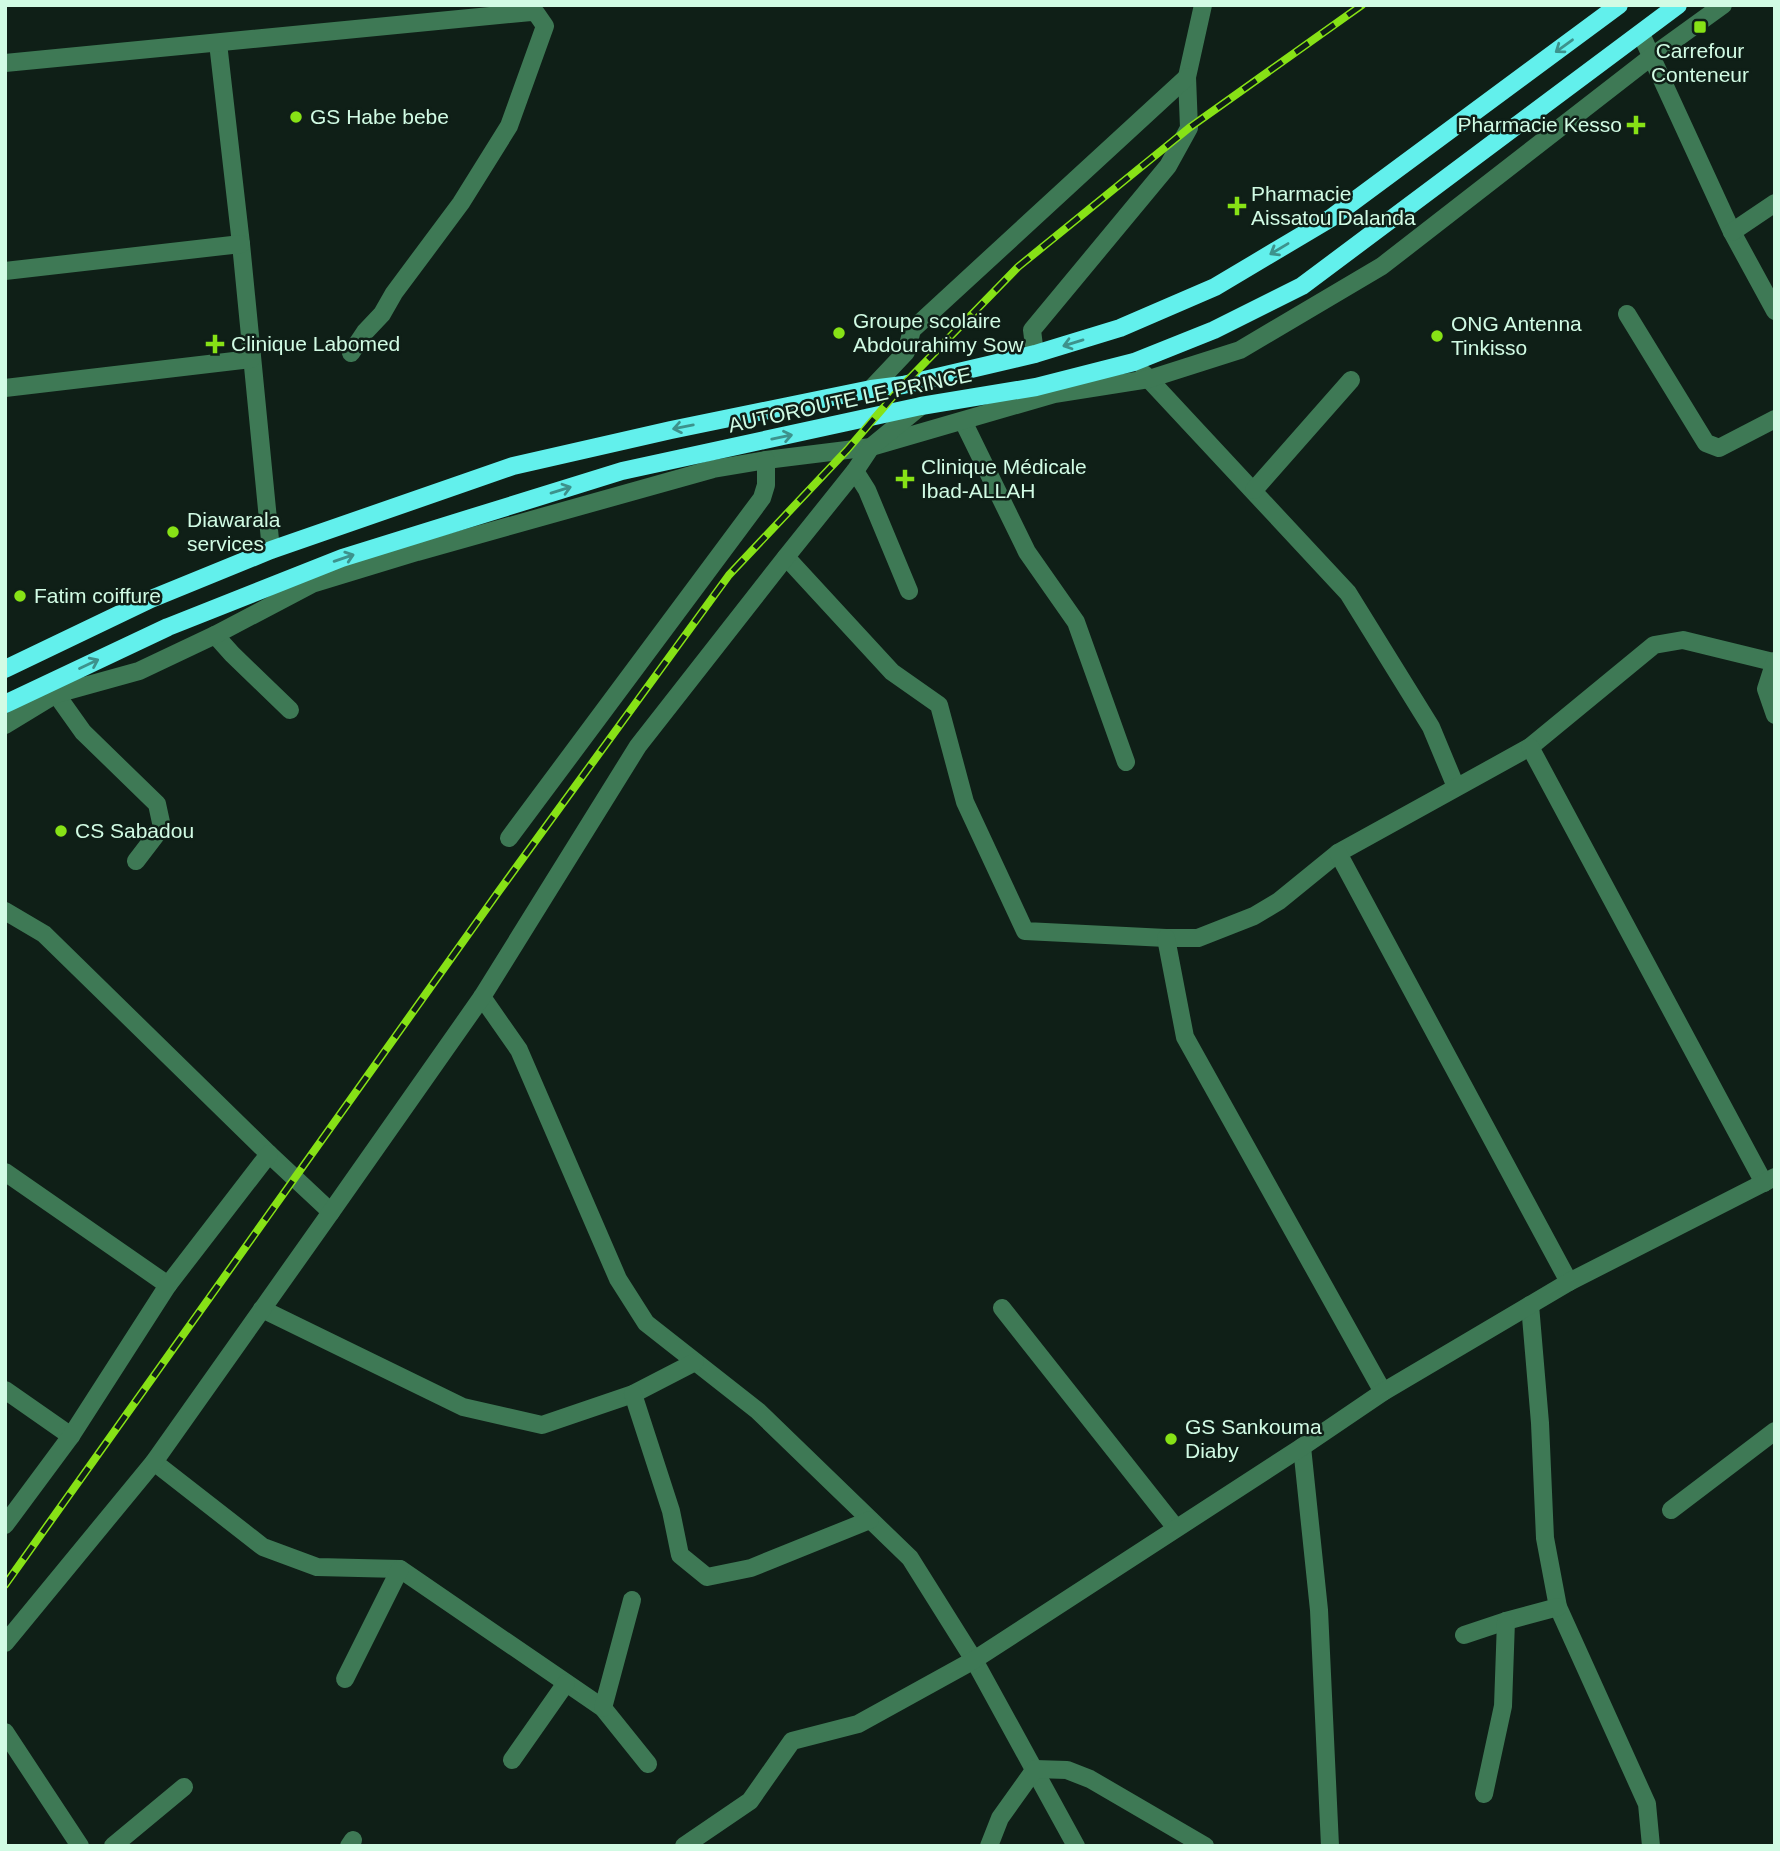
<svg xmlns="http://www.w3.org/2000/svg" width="1780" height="1851" viewBox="0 0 1780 1851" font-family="Arial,sans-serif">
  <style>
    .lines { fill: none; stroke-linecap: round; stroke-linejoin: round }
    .minor { stroke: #3e7955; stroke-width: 18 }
    .major { stroke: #62f0ec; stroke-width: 18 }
    .rail-casing { stroke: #87e216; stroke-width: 8 }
    .rail { stroke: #0f1f17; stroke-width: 5; stroke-dasharray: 16; stroke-linecap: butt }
    .oneway { stroke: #3d928c }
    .poi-dot { fill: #87e216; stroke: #0f1f17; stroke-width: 2.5 }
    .labels { text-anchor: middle; stroke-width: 5; stroke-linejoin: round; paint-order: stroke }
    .poi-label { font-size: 21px; fill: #d1fbe4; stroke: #0f1f17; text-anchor: start }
    .street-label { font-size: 21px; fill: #d1fbe4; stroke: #0f1f17 }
  </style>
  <rect width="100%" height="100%" fill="#0f1f17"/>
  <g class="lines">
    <g class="minor">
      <polyline points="1641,34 1732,232 1775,311"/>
      <polyline points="218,43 241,244 271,550"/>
      <polyline points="5,63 531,12 536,13 545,26 509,126 461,203 394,293 382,314 365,332 351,353"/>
      <polyline points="1732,232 1775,203"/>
      <polyline points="5,271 241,244"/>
      <polyline points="1627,314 1706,443 1719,448 1775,419"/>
      <polyline points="1035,354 1032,330 1168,166 1189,128 1187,77 1203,5"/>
      <polyline points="1144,374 1348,593 1431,727 1456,787"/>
      <polyline points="5,388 251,359"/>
      <polyline points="871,389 906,352 912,330 1187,77"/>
      <polyline points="963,421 1027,552 1076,622 1126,762"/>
      <polyline points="855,471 867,490 909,591"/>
      <polyline points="1254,490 1351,380"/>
      <polyline points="786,557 892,672 939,705 965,802 1025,931 1166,938 1198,938 1254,916 1279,901 1338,853 1530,747 1654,645 1683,640 1773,662"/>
      <polyline points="215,635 232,654 290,710"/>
      <polyline points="1775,661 1766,689 1775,715"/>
      <polyline points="56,694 83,732 157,804 162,827 136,861"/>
      <polyline points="5,725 56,694 139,671 215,635 312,584 417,552 713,469 766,460 871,447 1054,394 1149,379 1240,350 1382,266 1651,57 1723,5"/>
      <polyline points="1530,747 1764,1183"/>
      <polyline points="509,838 762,498 766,485 766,460"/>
      <polyline points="1338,853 1569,1282"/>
      <polyline points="5,911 44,934 269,1154 331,1212"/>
      <polyline points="1166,938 1185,1037 1383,1392"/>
      <polyline points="482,997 519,1050 618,1279 646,1323 758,1411 910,1558 974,1660 1076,1846"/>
      <polyline points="5,1172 168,1285"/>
      <polyline points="1530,1305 1540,1423 1545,1538 1558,1607 1647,1804 1651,1846"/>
      <polyline points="1002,1308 1176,1528"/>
      <polyline points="262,1309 463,1407 542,1425 633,1394 695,1362"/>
      <polyline points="5,1390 71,1436"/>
      <polyline points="633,1394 671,1511 680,1555 707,1577 751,1568 870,1520"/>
      <polyline points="1302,1447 1319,1610 1330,1846"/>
      <polyline points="154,1462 263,1547 317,1567 400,1569 603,1708 648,1764"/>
      <polyline points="1671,1510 1775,1431"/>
      <polyline points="5,1525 71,1436 168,1285 269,1154"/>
      <polyline points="1464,1635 1506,1621 1558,1607"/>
      <polyline points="5,1643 154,1462 331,1212 482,997 638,746 786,557 855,471 871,447 921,406"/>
      <polyline points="345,1679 400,1569"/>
      <polyline points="603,1708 632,1600"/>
      <polyline points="5,1732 80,1846"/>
      <polyline points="512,1760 566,1683"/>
      <polyline points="1484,1794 1503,1706 1506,1621"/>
      <polyline points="113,1846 184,1787"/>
      <polyline points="349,1846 353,1840"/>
      <polyline points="684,1846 750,1801 792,1741 858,1724 974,1660 1302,1447 1383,1392 1569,1282 1775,1177"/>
      <polyline points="989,1846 1000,1818 1035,1769 1067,1770 1090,1779 1205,1846"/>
    </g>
    <g class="major">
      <polyline points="5,669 151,599 271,550 513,466 671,430 871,389 903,385 1035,354 1120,328 1215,287 1331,218 1619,5"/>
      <polyline points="5,704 168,627 342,558 622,471 921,406 1036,387 1134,362 1214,330 1302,286 1678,5"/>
    </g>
    <g class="rail-casing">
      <polyline id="rail" points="5,1585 499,891 729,575 847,450 903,385 1018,267 1189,128 1362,5"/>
    </g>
    <use href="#rail" class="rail"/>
  </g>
  <defs><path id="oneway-shaft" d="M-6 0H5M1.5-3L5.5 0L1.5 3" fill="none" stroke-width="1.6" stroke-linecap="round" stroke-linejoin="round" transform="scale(1.75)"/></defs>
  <g class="oneway">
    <use href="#oneway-shaft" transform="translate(1564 46) rotate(144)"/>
    <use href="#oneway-shaft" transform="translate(1279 249) rotate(149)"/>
    <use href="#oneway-shaft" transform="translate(1073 343) rotate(163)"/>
    <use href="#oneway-shaft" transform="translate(683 427) rotate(169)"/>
    <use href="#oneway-shaft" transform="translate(782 437) rotate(-12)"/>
    <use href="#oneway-shaft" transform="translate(561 490) rotate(-17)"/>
    <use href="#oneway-shaft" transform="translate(344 558) rotate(-19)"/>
    <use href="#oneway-shaft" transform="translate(89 664) rotate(-25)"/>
  </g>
  <g class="poi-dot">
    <rect x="1693" y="20" width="14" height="14" rx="3.5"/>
    <circle cx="296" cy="117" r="7"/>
    <path d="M1632.5 114.5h7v7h7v7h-7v7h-7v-7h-7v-7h7z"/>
    <path d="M1233.5 195.5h7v7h7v7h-7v7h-7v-7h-7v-7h7z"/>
    <circle cx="839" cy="333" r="7"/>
    <circle cx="1437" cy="336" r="7"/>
    <path d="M211.5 333.5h7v7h7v7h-7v7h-7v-7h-7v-7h7z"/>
    <path d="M901.5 468.5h7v7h7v7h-7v7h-7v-7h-7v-7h7z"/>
    <circle cx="173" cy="532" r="7"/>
    <circle cx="20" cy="596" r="7"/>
    <circle cx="61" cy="831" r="7"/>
    <circle cx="1171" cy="1439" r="7"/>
  </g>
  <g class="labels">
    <g class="poi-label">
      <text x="1700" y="58" text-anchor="middle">Carrefour<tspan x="1700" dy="24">Conteneur</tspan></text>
      <text x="310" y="124">GS Habe bebe</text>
      <text x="1622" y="132" text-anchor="end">Pharmacie Kesso</text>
      <text x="1251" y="201">Pharmacie<tspan x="1251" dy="24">Aissatou Dalanda</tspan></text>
      <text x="853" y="328">Groupe scolaire<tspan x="853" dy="24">Abdourahimy Sow</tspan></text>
      <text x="1451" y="331">ONG Antenna<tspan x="1451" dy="24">Tinkisso</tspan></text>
      <text x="231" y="351">Clinique Labomed</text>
      <text x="921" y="474">Clinique Médicale<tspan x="921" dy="24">Ibad-ALLAH</tspan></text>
      <text x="187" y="527">Diawarala<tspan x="187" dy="24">services</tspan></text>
      <text x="34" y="603">Fatim coiffure</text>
      <text x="75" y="838">CS Sabadou</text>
      <text x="1185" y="1434">GS Sankouma<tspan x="1185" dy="24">Diaby</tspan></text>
    </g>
    <g class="street-label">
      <text transform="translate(850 400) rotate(-12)" y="7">AUTOROUTE LE PRINCE</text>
    </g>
  </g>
  <rect width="1780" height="1851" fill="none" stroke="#d1fbe4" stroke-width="14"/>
</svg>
